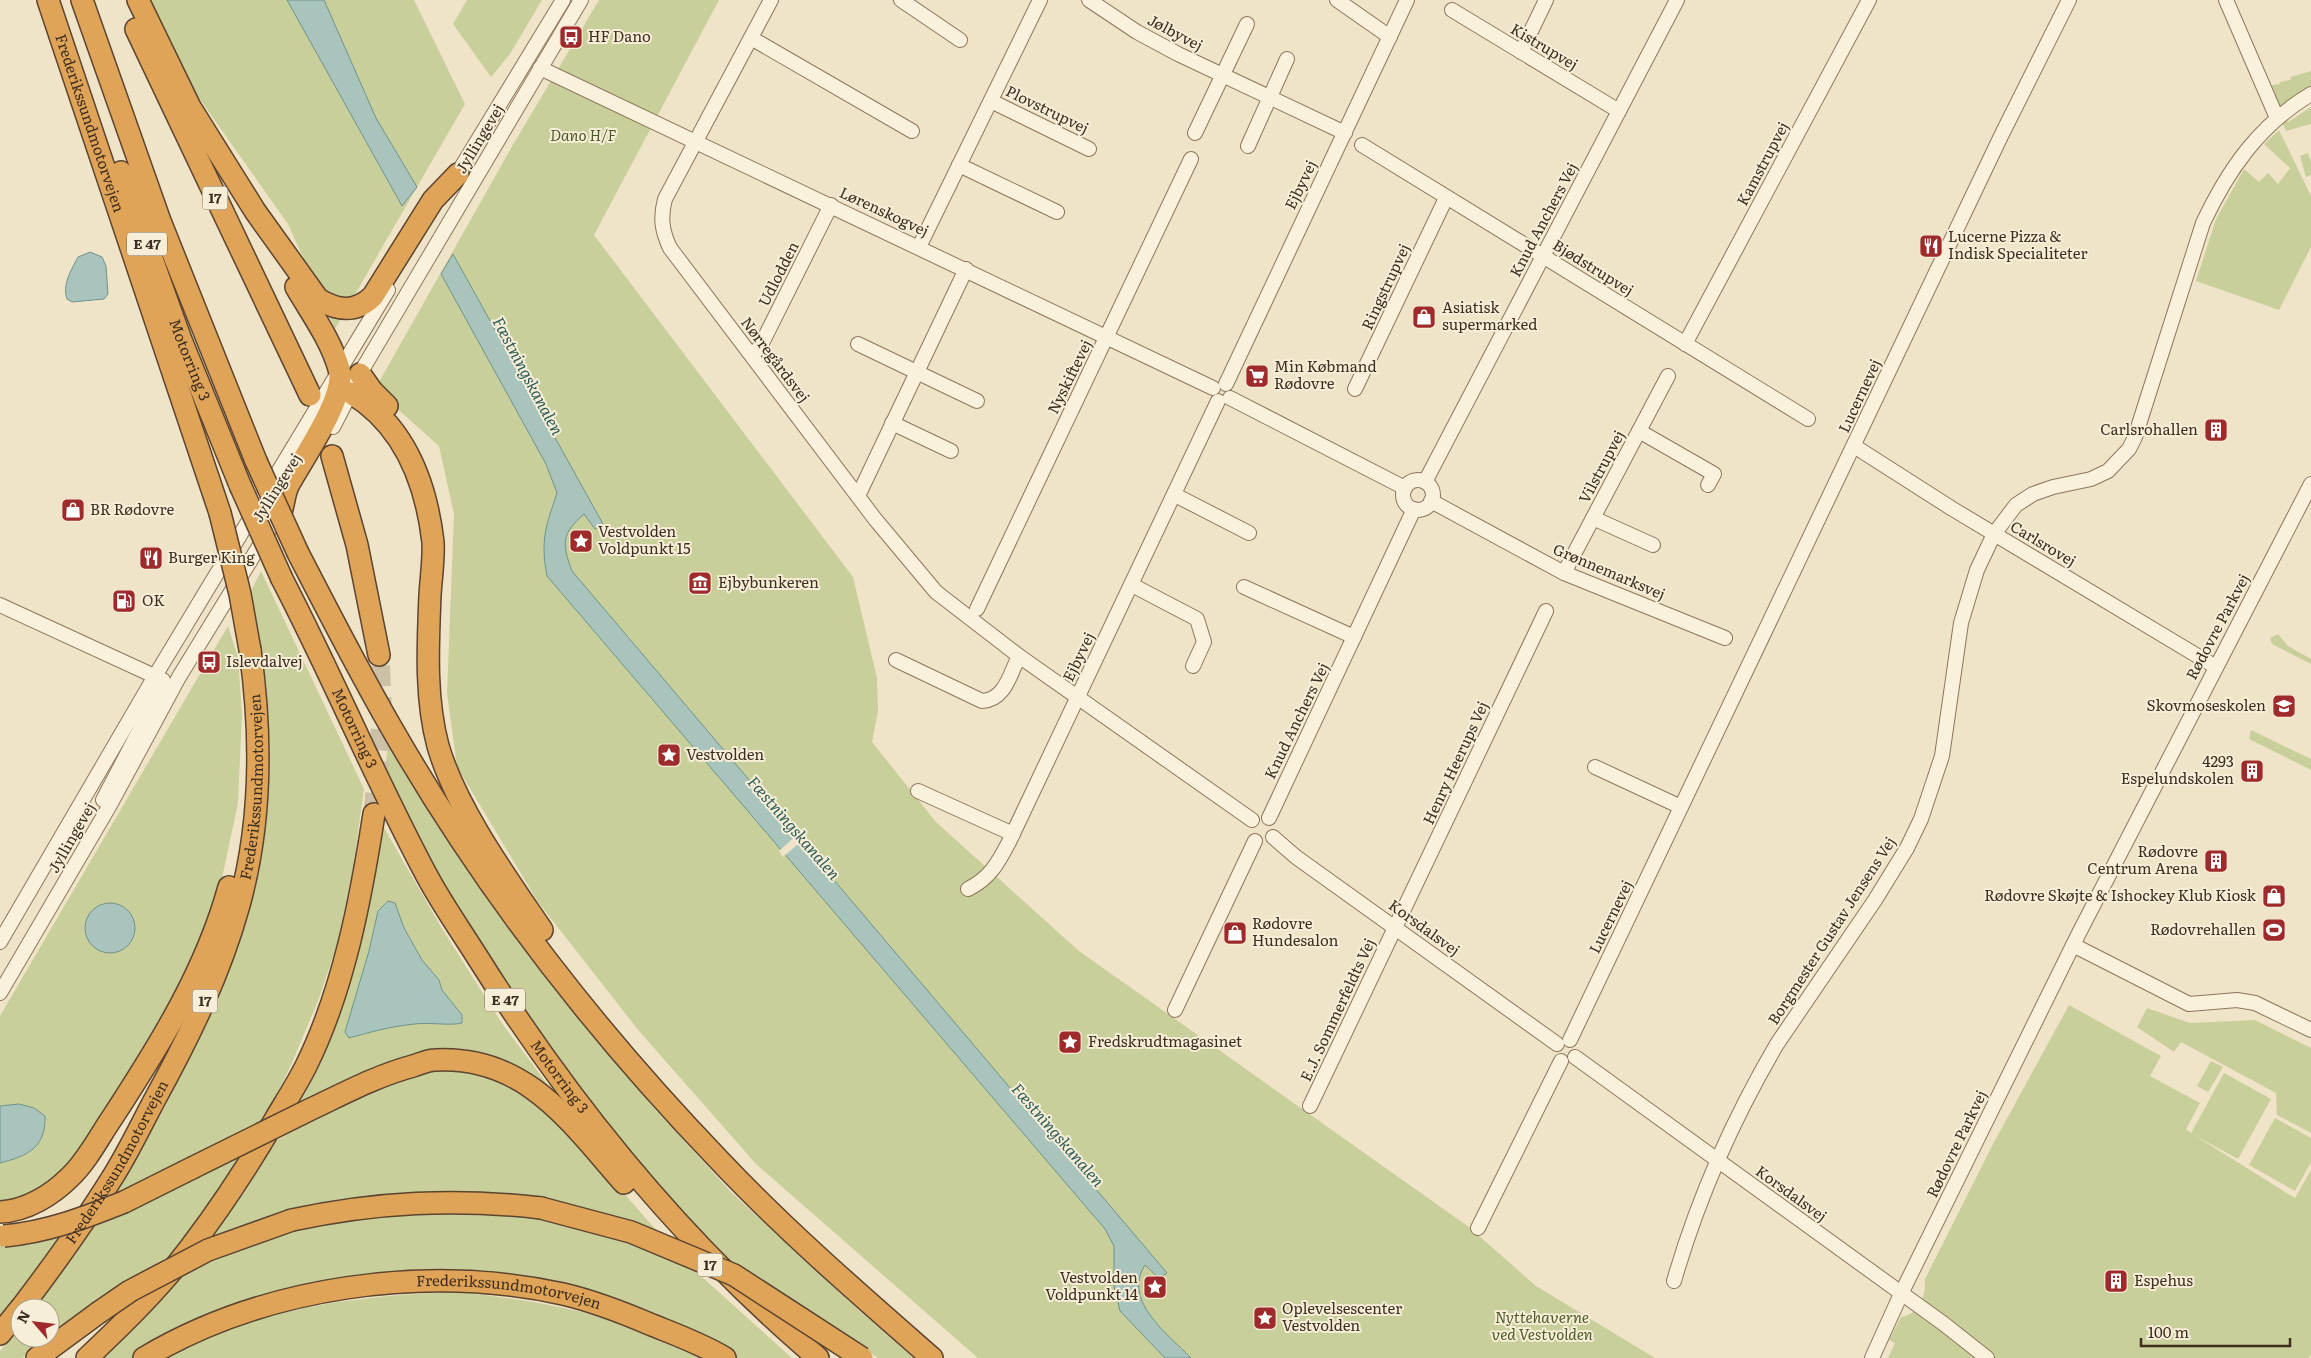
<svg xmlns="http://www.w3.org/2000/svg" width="2311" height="1358" viewBox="0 0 2311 1358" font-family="Literata,serif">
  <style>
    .green { fill: #c9cf9b }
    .water { fill: #a9c4bc; stroke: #6f938a }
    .pier { fill: #f0e4c8 }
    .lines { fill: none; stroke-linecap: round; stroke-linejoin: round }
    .highway-tunnel { stroke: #ccc0a6; stroke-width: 21; stroke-dasharray: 21 11; stroke-linecap: butt }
    .minor-casing { stroke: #8d765c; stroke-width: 16 }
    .highway-casing { stroke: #5b4430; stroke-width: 24 }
    .minor { stroke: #faf1dc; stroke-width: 14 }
    .highway { stroke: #e0a458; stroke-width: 21 }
    .highway-bridge-casing { stroke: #5b4430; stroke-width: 24; stroke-linecap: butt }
    .highway-bridge { stroke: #e0a458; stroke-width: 21 }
    .labels { text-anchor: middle; stroke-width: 4; stroke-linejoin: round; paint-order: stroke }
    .shield { fill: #f7eed8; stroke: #756857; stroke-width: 1 }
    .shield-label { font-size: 14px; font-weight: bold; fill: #3d2e20 }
    .street-label { font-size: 15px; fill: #3d2e20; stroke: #f7eed8 }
    .poi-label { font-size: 15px; fill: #3d2e20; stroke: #f7eed8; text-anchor: start }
    .park-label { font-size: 15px; font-style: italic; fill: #4d5a26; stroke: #f7eed8 }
    .water-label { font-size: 16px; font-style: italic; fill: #2f5d5a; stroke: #f7eed8 }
  </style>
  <rect width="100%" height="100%" fill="#f0e4c8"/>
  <g class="green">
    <polygon points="146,0 414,0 465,104 335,329 288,224 194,91"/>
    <polygon points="467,0 542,0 510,54 491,77 453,24"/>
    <polygon points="599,0 719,0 594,235 853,577 877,678 878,711 872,742 936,822 1079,951 1469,1227 1536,1286 1655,1358 978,1358 756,1164 639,1031 538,902 457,767 447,693 454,514 439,446 375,389 514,143"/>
    <polygon points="2311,71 2311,91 2279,111 2267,86 2279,84 2280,82 2290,80 2291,77"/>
    <polygon points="2311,107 2311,124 2286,131 2281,120 2284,117 2288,122"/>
    <polygon points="2279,130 2311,196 2311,247 2279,310 2196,281 2216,219 2244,169 2259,182 2268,173 2278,184 2290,168 2264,144"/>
    <polygon points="2308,153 2311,162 2311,175 2306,177 2300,156"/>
    <polygon points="261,571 364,789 353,868 337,945 318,1001 291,1065 262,1126 106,1201 165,1107 207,1018 249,897 248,597"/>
    <polygon points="228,626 238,657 242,714 238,803 217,902 187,976 98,1124 61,1171 34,1191 0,1205 0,1016"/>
    <polygon points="2278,634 2288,646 2311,659 2311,664 2272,644 2270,638"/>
    <polygon points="2251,730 2311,759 2311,770 2249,739"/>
    <polygon points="388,745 489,902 576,1015 652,1106 732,1193 854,1306 914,1358 878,1358 764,1280 719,1256 604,1123 517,1004 438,873 385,771"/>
    <polygon points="383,826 441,927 501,1022 548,1085 508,1063 473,1055 290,1112 368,908"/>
    <path d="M2069,1005L2161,1056L2150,1076L2200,1103L2186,1129L2191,1133L2224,1073L2271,1099L2238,1159L2194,1135L2295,1198L2311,1170V1355L2309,1358H1888L1895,1343L1889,1340L1901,1317C1920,1314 1926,1296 1925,1279L1992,1146Z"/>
    <polygon points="2147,1008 2190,1023 2255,1020 2311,1048 2311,1133 2277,1115 2276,1093 2181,1042 2174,1052 2137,1027"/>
    <polygon points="2211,1061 2223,1067 2208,1092 2197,1086"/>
    <polygon points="437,1067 504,1078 552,1111 657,1231 543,1199 478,1192 409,1194 202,1245 267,1146 314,1119 390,1082"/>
    <polygon points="2275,1118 2311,1138 2311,1162 2295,1191 2249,1165"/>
    <polygon points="246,1150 223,1186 168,1258 95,1302 50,1335 50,1308 33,1308 93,1224"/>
    <polygon points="442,1208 539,1215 634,1244 691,1267 792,1358 737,1358 717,1345 564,1287 339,1280 134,1358 101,1358 174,1278 236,1251 298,1230 382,1214"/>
    <polygon points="62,1236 0,1321 0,1244"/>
    <path d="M457,1292C518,1298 578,1308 637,1328C659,1336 681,1348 703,1358H166C258,1307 355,1296 457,1292Z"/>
    <polygon points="20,1326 20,1338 46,1338 22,1358 0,1358 0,1351"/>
  </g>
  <g class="water">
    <polygon points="287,0 324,0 376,118 417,187 402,206"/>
    <path d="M90,252L102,257L106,266L108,294L104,299L72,302L67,299C62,285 71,270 78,257Z"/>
    <path d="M453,254L603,524L595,529L584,514C561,534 562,544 572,571L1167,1273L1159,1278L1145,1265C1122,1301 1168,1334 1191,1358H1165L1120,1311L1114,1287V1246L1105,1229L547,576C540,540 546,526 557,493L546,464L441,274Z"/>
    <path d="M388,901L395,903L404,928L422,960L439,980L442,990L462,1015V1023C451,1026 429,1022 415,1024C392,1026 371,1032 349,1038L345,1032L369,951L378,911Z"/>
    <circle cx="110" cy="928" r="25"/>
    <path d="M19,1104L34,1108L45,1116C46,1148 27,1156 0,1163V1106Z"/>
  </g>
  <polygon class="pier" points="798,834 803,840 783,857 779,851"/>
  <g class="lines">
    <polyline class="highway-tunnel" points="374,814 382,721 379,655"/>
    <g class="minor-casing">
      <g id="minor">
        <path d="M771,0L665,199C660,218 662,231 670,248L875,519L936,592L1019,656L1252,820"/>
        <polyline points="901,0 960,40"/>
        <polyline points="1089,0 1137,32 1178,54 1345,133"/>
        <polyline points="1337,0 1390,37"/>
        <polyline points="2226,0 2277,118"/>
        <polyline points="1452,10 1619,111"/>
        <polyline points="751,38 912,131"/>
        <polyline points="1521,52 1546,0"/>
        <polyline points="540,68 1213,388"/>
        <polyline points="991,101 1089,149"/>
        <polyline points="1195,133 1247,24"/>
        <polyline points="1362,145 1808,419"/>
        <polyline points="1248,146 1287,59"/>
        <polyline points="959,165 1057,212"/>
        <polyline points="453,181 563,0"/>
        <polyline points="919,247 1040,0"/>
        <polyline points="858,344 977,401"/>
        <polyline points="1685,344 1869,0"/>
        <polyline points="752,355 760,347 831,205"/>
        <polyline points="1226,384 1407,0"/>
        <polyline points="1355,389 1446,198"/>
        <polyline points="1230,398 1405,488"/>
        <polyline points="892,423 951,451"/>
        <polyline points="333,427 365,365 581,0"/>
        <polyline points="1639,431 1714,474 1708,485"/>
        <polyline points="1854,446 1951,508 2216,667"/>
        <circle cx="1418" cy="495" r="15"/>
        <polyline points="1425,482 1677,0"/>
        <polyline points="1175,495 1249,533"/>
        <polyline points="858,496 966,269"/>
        <polyline points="1431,501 1564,573 1725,638"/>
        <polyline points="1593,518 1653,545"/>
        <polyline points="1564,573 1668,376"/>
        <polyline points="1132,585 1197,619 1204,642 1193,666"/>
        <polyline points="1244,587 1354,637"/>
        <polyline points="0,605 163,680"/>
        <polyline points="977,609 1191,159"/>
        <path d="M896,660L982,701C1005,700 1010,674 1019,656"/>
        <polyline points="1595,767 1681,807"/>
        <polyline points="918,791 1013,834"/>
        <polyline points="103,800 161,689 160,682 155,676"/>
        <polyline points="1269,818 1414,509"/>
        <polyline points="1273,837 1296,857 1557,1044"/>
        <path d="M968,889C990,878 998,863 1009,842L1218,401"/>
        <polyline points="0,942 155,676 388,290"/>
        <polyline points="2073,945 2189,1004 2237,1000 2255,1003 2311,1030"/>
        <polyline points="0,993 110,805 179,677 282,509"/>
        <polyline points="1175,1010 1255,841"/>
        <polyline points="1570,1040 2001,136 2069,0"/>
        <polyline points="1575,1057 1944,1324 1987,1358"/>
        <polyline points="1310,1106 1546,611"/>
        <polyline points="1478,1228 1561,1061"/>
        <path d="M1674,1281C1698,1198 1733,1119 1777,1044L1875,900L1907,848L1921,819L1942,756L1961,623L1977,570L1994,534L2016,505L2033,494L2053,487L2091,479L2108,471L2129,449L2135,437L2203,223C2228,170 2259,125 2311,94"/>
        <polyline points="1872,1358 1901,1294 2079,933 2311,484"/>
      </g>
    </g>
    <g class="highway-casing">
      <g id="highway">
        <path id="s1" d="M48,0L220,513"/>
        <polyline points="82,0 160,221 256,461"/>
        <path d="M138,0L190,107L255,211L318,299C338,311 356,313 373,296L433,200L458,174"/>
        <polyline points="136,29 310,395"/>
        <path id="s2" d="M121,172L181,340L240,485"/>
        <polyline points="360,374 372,391 387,406"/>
        <path d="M351,393C404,425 426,482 433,542C434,559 431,578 430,595C428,645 425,697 438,746C456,808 506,877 542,930"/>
        <polyline points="332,456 357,545 379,655"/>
        <path d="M282,509C284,501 285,491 289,484C303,458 347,396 339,369C331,340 311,313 296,287"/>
        <path d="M298,553C328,611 358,670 391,727C481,884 594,1030 719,1160C786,1231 859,1294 932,1358"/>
        <path id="s3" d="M282,579C333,677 375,779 427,876C442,904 461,931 478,958C571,1106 684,1244 818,1358"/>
        <path d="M309,1110C343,1094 376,1076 413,1066C420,1064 428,1060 435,1060C526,1055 571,1123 624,1183"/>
        <polyline points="124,1202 192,1168"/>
        <path d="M0,1212C26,1211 52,1195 70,1177C87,1161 99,1137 112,1118C159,1046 206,971 229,887"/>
        <path d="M292,1220C377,1202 455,1198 541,1208"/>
        <path id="s4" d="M21,1308C53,1266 84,1223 112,1178C128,1153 141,1125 155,1099C189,1037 220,974 239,905C262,822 262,735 250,650"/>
        <polyline points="0,1334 20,1309"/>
        <polyline points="37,1358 98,1313"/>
        <path d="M87,1358C123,1324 160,1288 190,1248C222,1206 250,1163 276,1118C286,1101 297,1084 306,1066C344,989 361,898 374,814"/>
        <path id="s5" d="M144,1358C265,1286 426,1264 563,1294C593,1301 624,1313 652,1325C677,1335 702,1344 725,1358"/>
      </g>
    </g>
    <use href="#minor" class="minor"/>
    <use href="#highway" class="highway"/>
    <g class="highway-bridge-casing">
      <g id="highway-bridge">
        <polyline points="256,461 298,553"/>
        <polyline points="240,485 282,579"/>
        <polyline points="220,513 240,594 250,650"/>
        <polyline points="192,1168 309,1110"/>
        <polyline points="541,1208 631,1232 734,1275 862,1358"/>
        <path d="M4,1236C47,1232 84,1218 124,1202"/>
        <polyline points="98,1313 130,1291 208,1250 292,1220"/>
      </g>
    </g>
    <use href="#highway-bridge" class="highway-bridge"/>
  </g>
  <defs>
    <g id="bus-square" transform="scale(1.25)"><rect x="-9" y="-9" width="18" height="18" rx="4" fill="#9e2a2b" stroke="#f7eed8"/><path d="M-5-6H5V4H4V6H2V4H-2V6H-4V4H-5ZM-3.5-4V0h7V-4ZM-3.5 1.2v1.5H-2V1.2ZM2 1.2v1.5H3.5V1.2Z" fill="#fff"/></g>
    <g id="restaurant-square" transform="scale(1.25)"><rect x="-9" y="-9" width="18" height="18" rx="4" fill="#9e2a2b" stroke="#f7eed8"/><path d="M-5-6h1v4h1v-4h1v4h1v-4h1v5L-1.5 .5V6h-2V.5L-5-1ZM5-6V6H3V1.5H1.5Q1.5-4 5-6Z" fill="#fff"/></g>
    <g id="shop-square" transform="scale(1.25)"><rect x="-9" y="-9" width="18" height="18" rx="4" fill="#9e2a2b" stroke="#f7eed8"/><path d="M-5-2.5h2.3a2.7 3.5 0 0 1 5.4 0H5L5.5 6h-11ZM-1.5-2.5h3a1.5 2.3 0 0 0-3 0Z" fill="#fff"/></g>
    <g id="supermarket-square" transform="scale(1.25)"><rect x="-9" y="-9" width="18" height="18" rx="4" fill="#9e2a2b" stroke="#f7eed8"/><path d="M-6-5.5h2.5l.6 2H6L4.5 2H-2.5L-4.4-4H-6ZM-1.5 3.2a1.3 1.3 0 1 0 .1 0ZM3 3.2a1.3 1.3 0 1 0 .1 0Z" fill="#fff"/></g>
    <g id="building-square" transform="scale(1.25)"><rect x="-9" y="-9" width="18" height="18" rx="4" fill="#9e2a2b" stroke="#f7eed8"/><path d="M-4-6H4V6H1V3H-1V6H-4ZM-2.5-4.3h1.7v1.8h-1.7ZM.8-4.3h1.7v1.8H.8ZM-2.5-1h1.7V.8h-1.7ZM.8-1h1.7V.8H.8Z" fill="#fff"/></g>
    <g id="sight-square" transform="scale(1.25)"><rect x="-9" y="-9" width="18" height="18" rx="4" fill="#9e2a2b" stroke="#f7eed8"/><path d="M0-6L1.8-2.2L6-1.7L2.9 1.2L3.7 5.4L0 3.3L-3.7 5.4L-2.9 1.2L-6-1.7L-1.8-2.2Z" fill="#fff"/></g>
    <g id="museum-square" transform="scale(1.25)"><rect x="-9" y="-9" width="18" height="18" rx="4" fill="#9e2a2b" stroke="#f7eed8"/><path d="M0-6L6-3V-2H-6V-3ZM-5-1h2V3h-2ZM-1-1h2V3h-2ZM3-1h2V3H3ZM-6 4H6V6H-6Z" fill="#fff"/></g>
    <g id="fuel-square" transform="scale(1.25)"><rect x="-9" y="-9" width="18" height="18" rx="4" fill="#9e2a2b" stroke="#f7eed8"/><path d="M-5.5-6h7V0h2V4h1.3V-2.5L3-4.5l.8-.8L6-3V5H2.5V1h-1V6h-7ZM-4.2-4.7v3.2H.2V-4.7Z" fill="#fff"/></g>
    <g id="school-square" transform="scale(1.25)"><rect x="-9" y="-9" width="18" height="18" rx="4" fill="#9e2a2b" stroke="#f7eed8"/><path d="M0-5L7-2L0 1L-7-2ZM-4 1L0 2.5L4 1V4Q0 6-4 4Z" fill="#fff"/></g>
    <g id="stadium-square" transform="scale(1.25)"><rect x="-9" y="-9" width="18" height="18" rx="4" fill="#9e2a2b" stroke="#f7eed8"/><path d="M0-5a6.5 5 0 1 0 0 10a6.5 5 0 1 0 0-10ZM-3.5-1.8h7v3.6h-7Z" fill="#fff"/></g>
  </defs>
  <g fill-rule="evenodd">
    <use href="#bus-square" x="571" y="37"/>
    <use href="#restaurant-square" x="1931" y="246"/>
    <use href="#shop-square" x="1424" y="317"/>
    <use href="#supermarket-square" x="1257" y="376"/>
    <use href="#building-square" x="2216" y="430"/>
    <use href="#shop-square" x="73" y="510"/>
    <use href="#sight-square" x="581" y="541"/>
    <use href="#restaurant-square" x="151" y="558"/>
    <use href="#museum-square" x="700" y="583"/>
    <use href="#fuel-square" x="124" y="601"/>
    <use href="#bus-square" x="209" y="662"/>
    <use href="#school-square" x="2284" y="706"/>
    <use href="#sight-square" x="669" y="755"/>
    <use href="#building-square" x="2252" y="771"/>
    <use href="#building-square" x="2216" y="861"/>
    <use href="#shop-square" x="2274" y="896"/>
    <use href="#stadium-square" x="2274" y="930"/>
    <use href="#shop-square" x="1235" y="933"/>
    <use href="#sight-square" x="1070" y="1042"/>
    <use href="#building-square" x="2116" y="1281"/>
    <use href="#sight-square" x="1155" y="1287"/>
    <use href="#sight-square" x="1265" y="1318"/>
  </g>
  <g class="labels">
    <g class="shield">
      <rect x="202.5" y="186.5" width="25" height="23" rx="4"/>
      <rect x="127" y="232.5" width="40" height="23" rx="4"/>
      <rect x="485" y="988.5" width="40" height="23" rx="4"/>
      <rect x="192.5" y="989.5" width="25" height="23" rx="4"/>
      <rect x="697.5" y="1253.5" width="25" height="23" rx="4"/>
    </g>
    <g class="shield-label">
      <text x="215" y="203">17</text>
      <text x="147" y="249">E 47</text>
      <text x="505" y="1005">E 47</text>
      <text x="205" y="1006">17</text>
      <text x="710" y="1270">17</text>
    </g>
    <g class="street-label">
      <text transform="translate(1175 33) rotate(28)" y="5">Jølbyvej</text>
      <text transform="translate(1544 47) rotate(31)" y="5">Kistrupvej</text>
      <text transform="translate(1047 110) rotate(26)" y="5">Plovstrupvej</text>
      <text dy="5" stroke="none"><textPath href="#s1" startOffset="130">Frederikssundmotorvejen</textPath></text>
      <text transform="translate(480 139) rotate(-59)" y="5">Jyllingevej</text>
      <text transform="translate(1763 164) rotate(-62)" y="5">Kamstrupvej</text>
      <text transform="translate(1301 185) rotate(-64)" y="5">Ejbyvej</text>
      <text transform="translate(884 212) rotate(25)" y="5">Lørenskogvej</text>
      <text transform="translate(1544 220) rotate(-62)" y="5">Knud Anchers Vej</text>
      <text transform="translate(1593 268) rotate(32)" y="5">Bjødstrupvej</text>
      <text transform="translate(779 274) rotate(-63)" y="5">Udlodden</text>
      <text transform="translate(1386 287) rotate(-65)" y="5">Ringstrupvej</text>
      <text dy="5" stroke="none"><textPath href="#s2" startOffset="200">Motorring 3</textPath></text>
      <text transform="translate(775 360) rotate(53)" y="5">Nørregårdsvej</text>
      <text transform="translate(1070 377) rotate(-64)" y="5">Nyskiftevej</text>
      <text transform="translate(1860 396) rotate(-65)" y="5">Lucernevej</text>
      <text transform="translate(1602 467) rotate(-62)" y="5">Vilstrupvej</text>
      <text transform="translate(277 488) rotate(-58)" y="5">Jyllingevej</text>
      <text transform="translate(2043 544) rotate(31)" y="5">Carlsrovej</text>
      <text transform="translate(1609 572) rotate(23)" y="5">Grønnemarksvej</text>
      <text transform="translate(2218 627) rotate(-62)" y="5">Rødovre Parkvej</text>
      <text transform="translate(1079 657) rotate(-64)" y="5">Ejbyvej</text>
      <text transform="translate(1297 721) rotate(-64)" y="5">Knud Anchers Vej</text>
      <text dy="5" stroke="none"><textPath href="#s3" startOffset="166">Motorring 3</textPath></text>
      <text transform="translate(1456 763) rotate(-65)" y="5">Henry Heerups Vej</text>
      <text dy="5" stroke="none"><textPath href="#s4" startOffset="580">Frederikssundmotorvejen</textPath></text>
      <text transform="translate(72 838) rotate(-60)" y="5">Jyllingevej</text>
      <text transform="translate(1611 917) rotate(-64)" y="5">Lucernevej</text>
      <text transform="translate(1424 928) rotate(36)" y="5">Korsdalsvej</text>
      <text transform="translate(1832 931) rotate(-57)" y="5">Borgmester Gustav Jensens Vej</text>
      <text transform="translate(1338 1010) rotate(-65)" y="5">E.J. Sommerfeldts Vej</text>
      <text dy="5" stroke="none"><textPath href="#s3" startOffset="571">Motorring 3</textPath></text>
      <text transform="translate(1957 1144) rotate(-64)" y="5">Rødovre Parkvej</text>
      <text dy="5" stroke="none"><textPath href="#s4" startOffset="175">Frederikssundmotorvejen</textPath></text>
      <text transform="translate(1791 1194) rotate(36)" y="5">Korsdalsvej</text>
      <text dy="5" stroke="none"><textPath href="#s5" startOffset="379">Frederikssundmotorvejen</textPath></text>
    </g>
    <g class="poi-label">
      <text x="588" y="42">HF Dano</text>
      <text x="1948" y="242">Lucerne Pizza &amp;<tspan x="1948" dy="17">Indisk Specialiteter</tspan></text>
      <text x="1442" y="313">Asiatisk<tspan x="1442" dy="17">supermarked</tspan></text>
      <text x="1274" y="372">Min Købmand<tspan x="1274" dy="17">Rødovre</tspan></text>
      <text x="2198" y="435" text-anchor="end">Carlsrohallen</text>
      <text x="90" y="515">BR Rødovre</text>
      <text x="598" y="537">Vestvolden<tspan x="598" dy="17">Voldpunkt 15</tspan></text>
      <text x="168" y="563">Burger King</text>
      <text x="718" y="588">Ejbybunkeren</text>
      <text x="142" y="606">OK</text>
      <text x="226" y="667">Islevdalvej</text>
      <text x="2266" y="711" text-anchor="end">Skovmoseskolen</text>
      <text x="686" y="760">Vestvolden</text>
      <text x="2234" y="767" text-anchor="end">4293<tspan x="2234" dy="17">Espelundskolen</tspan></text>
      <text x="2198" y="857" text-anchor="end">Rødovre<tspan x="2198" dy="17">Centrum Arena</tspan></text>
      <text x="2256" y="901" text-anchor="end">Rødovre Skøjte &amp; Ishockey Klub Kiosk</text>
      <text x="1252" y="929">Rødovre<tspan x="1252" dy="17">Hundesalon</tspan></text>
      <text x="2256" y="935" text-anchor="end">Rødovrehallen</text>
      <text x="1088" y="1047">Fredskrudtmagasinet</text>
      <text x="1138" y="1283" text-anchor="end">Vestvolden<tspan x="1138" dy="17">Voldpunkt 14</tspan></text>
      <text x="2134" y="1286">Espehus</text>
      <text x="1282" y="1314">Oplevelsescenter<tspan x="1282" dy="17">Vestvolden</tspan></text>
    </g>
    <g class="park-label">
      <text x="583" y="141">Dano H/F</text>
      <text x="1542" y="1323">Nyttehaverne<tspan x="1542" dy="17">ved Vestvolden</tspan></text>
    </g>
    <g class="water-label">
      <text transform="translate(528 376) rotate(62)" y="6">Fæstningskanalen</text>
      <text transform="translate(794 828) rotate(49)" y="6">Fæstningskanalen</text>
      <text transform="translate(1058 1135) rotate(49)" y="6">Fæstningskanalen</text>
    </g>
  </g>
  <g transform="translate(35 1323) rotate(298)"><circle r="24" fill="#f7eed8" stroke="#ada18e"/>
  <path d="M0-4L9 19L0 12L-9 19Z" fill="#9e2a2b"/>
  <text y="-8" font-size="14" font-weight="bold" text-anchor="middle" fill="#3d2e20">N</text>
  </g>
  <path d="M2141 1338v8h149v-8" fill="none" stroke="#3d2e20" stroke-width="2.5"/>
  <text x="2148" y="1338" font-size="15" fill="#3d2e20" stroke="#f7eed8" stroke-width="4" paint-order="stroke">100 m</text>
</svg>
